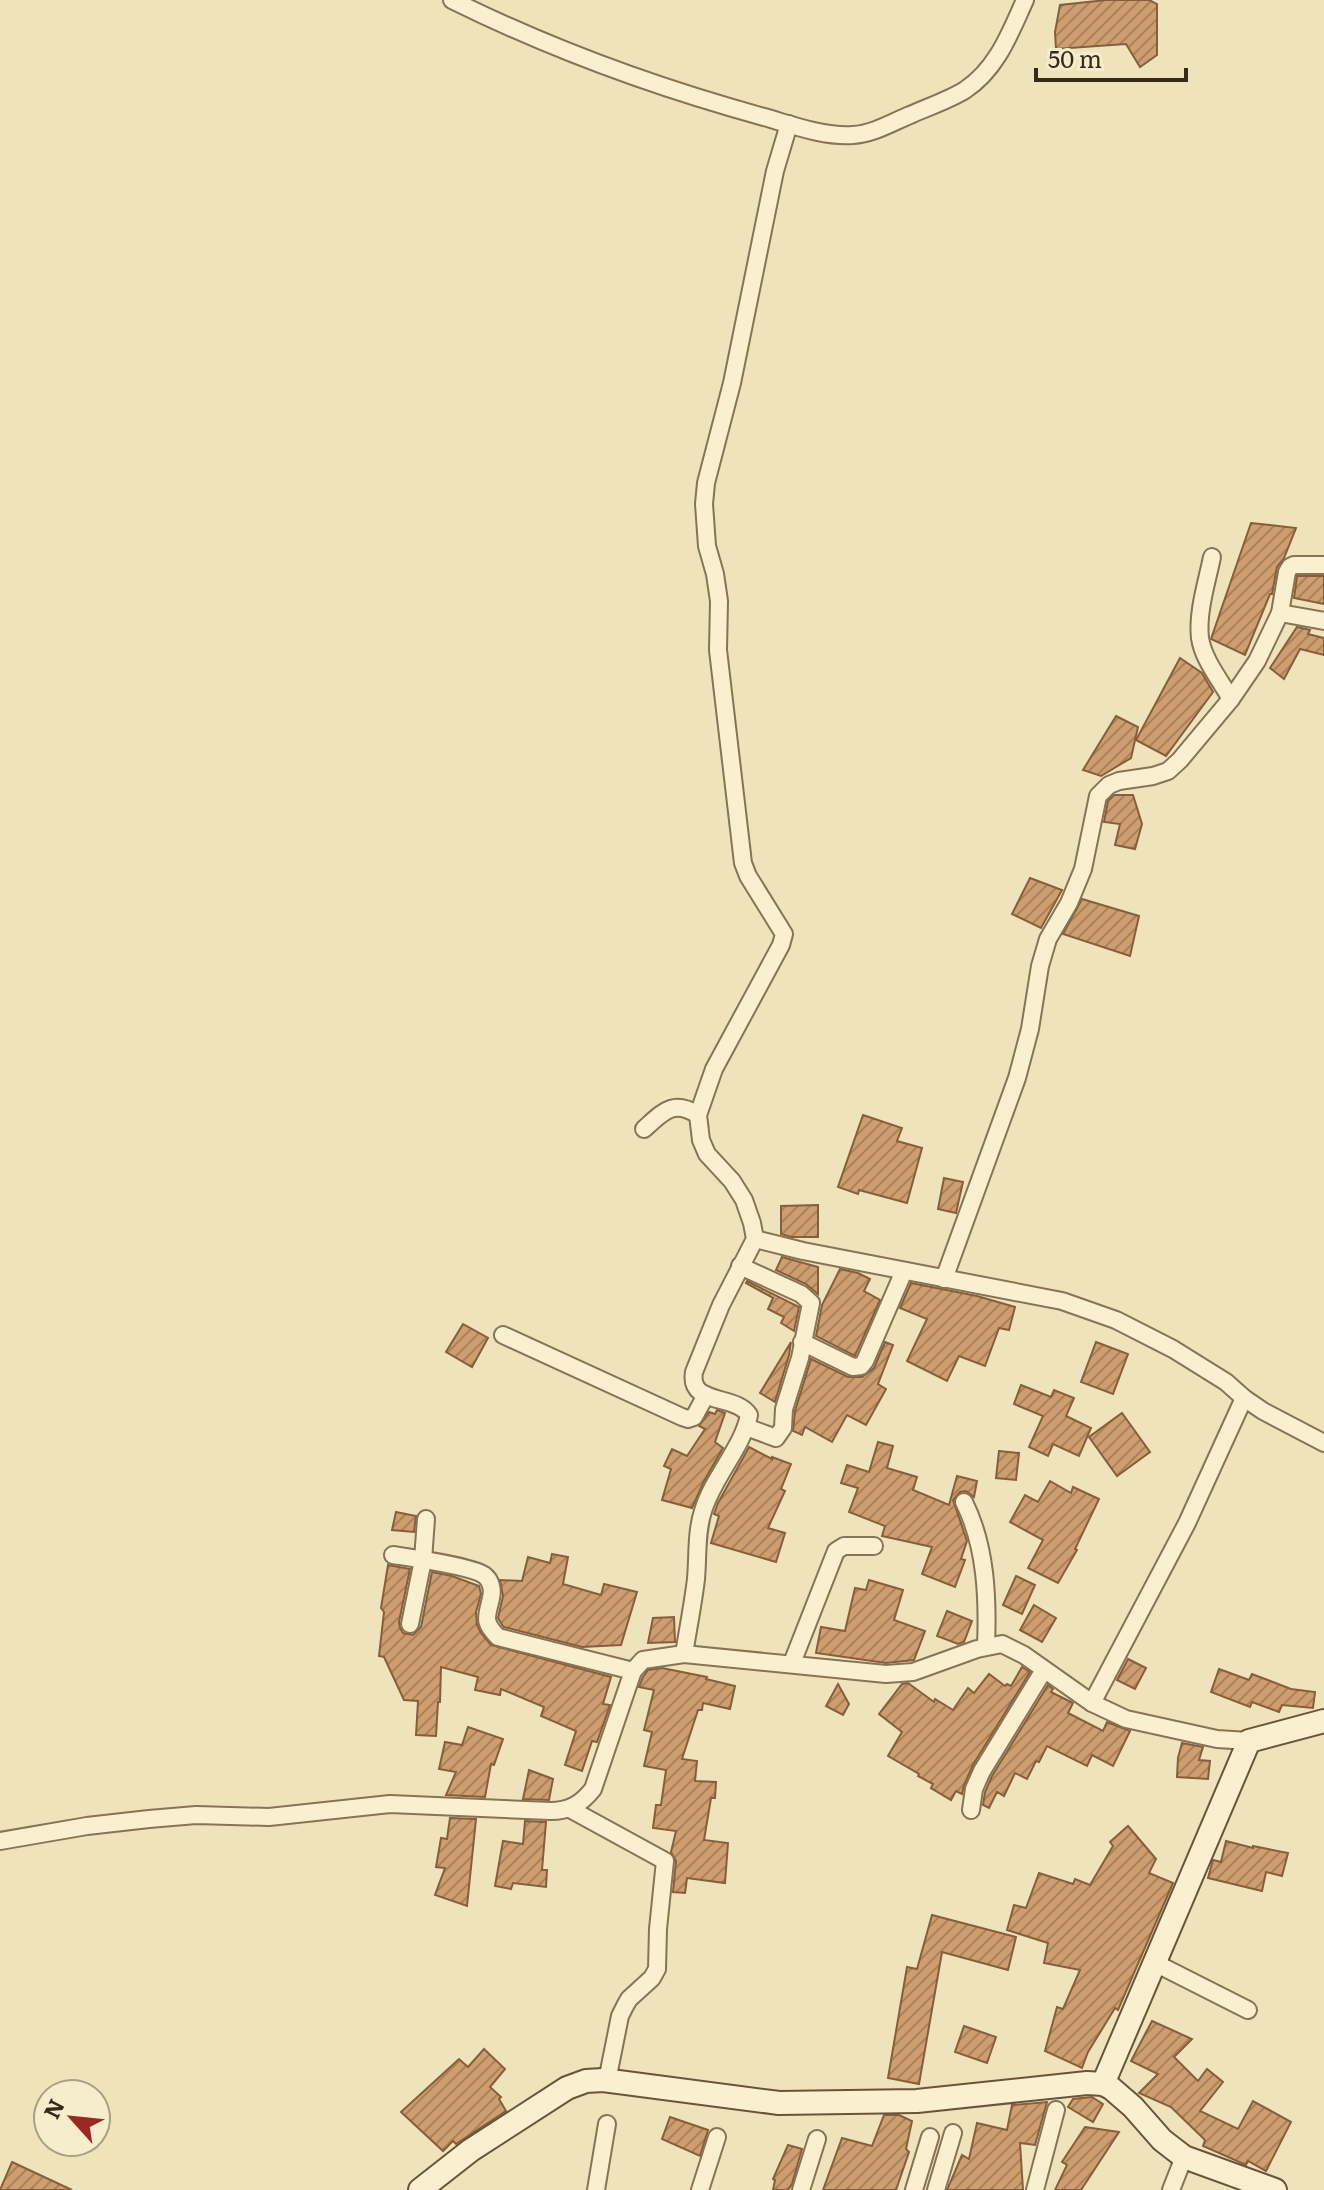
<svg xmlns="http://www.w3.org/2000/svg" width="1324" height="2190" viewBox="0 0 1324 2190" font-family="Literata,serif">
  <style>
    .building { fill: url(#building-hatch); stroke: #875e3a; stroke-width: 2 }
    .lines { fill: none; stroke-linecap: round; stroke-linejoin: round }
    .street-casing { stroke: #877355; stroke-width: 20 }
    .secondary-casing { stroke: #695439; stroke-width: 26 }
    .street { stroke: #faf0cf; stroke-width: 16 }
    .secondary { stroke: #faf0cf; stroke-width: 22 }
  </style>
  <defs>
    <pattern id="building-hatch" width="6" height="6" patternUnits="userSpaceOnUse" patternTransform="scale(2)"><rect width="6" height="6" fill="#cf9e70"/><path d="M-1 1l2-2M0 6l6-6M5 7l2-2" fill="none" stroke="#a9815b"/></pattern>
  </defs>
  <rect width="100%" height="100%" fill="#efe3bc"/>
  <g class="building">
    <polygon points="1106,0 1149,0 1157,4 1157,55 1140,67 1126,44 1056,49 1055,32 1060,5"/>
    <polygon points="1251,523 1296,528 1284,558 1277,567 1272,594 1270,594 1245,655 1211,639"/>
    <polygon points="1297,576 1324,576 1324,604 1294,598"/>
    <polygon points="1297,627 1310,630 1308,634 1324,638 1324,655 1300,649 1284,679 1270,668"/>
    <polygon points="1180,658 1202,673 1213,692 1166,756 1136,740"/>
    <polygon points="1116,716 1138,727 1131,758 1101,776 1083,770"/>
    <polygon points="1114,795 1133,795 1142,824 1135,849 1115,845 1120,824 1104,822 1108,801"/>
    <polygon points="1030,878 1062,890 1041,928 1012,914"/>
    <polygon points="1082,899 1139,916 1130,956 1063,934"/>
    <polygon points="863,1115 902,1128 897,1141 922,1148 907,1203 859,1190 858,1194 838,1187"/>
    <polygon points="944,1178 963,1182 956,1213 938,1209"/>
    <polygon points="818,1205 818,1237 791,1237 781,1234 781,1206"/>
    <polygon points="782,1257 818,1267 818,1294 806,1284 776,1270"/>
    <polygon points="840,1269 858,1273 870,1279 864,1291 880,1300 855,1356 816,1336 822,1305"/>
    <polygon points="747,1281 799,1307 794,1331 781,1323 784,1317 768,1309 773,1298 746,1283"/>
    <polygon points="911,1283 977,1296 1015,1307 1009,1330 999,1328 985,1366 959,1356 947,1381 907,1361 927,1319 900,1308"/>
    <polygon points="463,1324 488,1338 472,1367 446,1352"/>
    <polygon points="791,1342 789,1355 775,1402 760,1393"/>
    <polygon points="885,1342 893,1345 878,1384 886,1389 866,1425 847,1415 832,1442 805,1427 802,1435 793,1431 795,1411 811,1359 848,1377 862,1377 874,1368"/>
    <polygon points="1096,1342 1128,1354 1113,1394 1081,1382"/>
    <polygon points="1021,1385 1051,1397 1054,1390 1074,1398 1066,1416 1091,1428 1079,1456 1053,1444 1048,1456 1029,1447 1043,1416 1014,1404"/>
    <polygon points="717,1410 725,1413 715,1442 723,1448 704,1481 692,1508 662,1500 671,1469 664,1466 672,1449 687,1456 705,1429 699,1426 709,1412 715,1414"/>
    <polygon points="1122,1413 1150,1452 1117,1476 1089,1437"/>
    <polygon points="878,1442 893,1446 887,1468 917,1477 913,1490 949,1505 957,1476 977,1481 974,1497 966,1491 960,1492 953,1500 967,1541 961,1559 965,1560 955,1587 922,1574 932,1547 882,1536 885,1526 849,1512 858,1488 841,1483 847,1465 869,1472"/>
    <polygon points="749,1447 772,1459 772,1457 791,1464 781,1489 785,1491 768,1528 785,1533 776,1562 711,1543 719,1516 714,1514 718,1503"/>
    <polygon points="999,1451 1019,1453 1016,1480 996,1478"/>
    <polygon points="1050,1481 1071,1493 1073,1487 1099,1499 1075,1549 1077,1550 1058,1583 1028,1568 1043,1540 1010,1522 1025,1495 1038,1502"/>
    <polygon points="396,1512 416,1516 414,1532 392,1530"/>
    <polygon points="552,1554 568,1557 563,1584 601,1595 604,1584 637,1592 621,1645 582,1647 504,1627 502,1625 498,1618 503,1596 500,1580 522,1581 528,1557 550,1563"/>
    <polygon points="388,1565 410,1569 399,1622 400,1628 403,1633 413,1635 421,1627 432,1572 452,1576 479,1586 481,1594 476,1612 477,1625 481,1633 491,1645 611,1677 603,1704 610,1705 597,1742 592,1741 582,1771 565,1765 576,1731 541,1716 544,1707 501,1689 500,1695 475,1690 478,1677 441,1667 440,1702 438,1702 436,1736 416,1735 418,1701 404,1700 384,1657 379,1656 384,1612 381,1608"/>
    <polygon points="1016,1576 1035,1585 1022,1614 1003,1605"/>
    <polygon points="869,1580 903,1590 894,1620 925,1631 914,1660 886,1663 816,1653 821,1627 845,1631 855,1588 866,1590"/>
    <polygon points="1034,1605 1056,1618 1042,1642 1020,1630"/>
    <polygon points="947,1611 972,1621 964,1642 958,1644 937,1636"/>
    <polygon points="674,1617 675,1642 648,1643 653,1618"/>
    <polygon points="1128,1659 1146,1668 1135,1689 1117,1680"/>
    <polygon points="1022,1667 1030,1672 973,1765 964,1785 962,1794 956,1791 951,1800 931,1788 933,1784 918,1776 919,1774 888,1756 902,1732 879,1714 902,1684 908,1683 934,1702 935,1699 953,1710 968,1688 974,1693 989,1674 1005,1686 1007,1684 1011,1686"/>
    <polygon points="662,1668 707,1677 706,1679 735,1686 730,1709 703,1703 702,1710 698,1710 682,1759 697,1761 695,1781 716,1782 715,1798 711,1798 704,1840 728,1843 725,1883 687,1878 685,1893 673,1892 676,1861 671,1852 676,1831 653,1828 656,1805 661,1805 666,1770 644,1766 652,1732 644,1730 654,1690 639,1687 643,1677 648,1670"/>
    <polygon points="1219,1669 1249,1680 1252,1674 1291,1689 1315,1692 1313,1708 1282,1705 1279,1712 1252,1702 1250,1707 1211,1692"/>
    <polygon points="838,1684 849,1704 843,1715 826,1706"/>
    <polygon points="1048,1685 1053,1689 1051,1692 1073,1703 1068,1713 1103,1731 1107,1722 1130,1731 1113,1766 1092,1755 1087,1766 1047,1746 1039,1762 1036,1761 1027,1779 1015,1773 1004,1796 997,1792 989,1808 983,1805 985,1792 992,1776"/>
    <polygon points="468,1727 503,1739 494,1765 491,1764 485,1797 446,1795 456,1772 439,1769 445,1742 462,1745"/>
    <polygon points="1182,1743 1203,1747 1199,1760 1210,1761 1208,1779 1177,1777 1178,1758"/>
    <polygon points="529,1770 553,1779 549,1800 523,1799"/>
    <polygon points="450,1818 476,1819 467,1906 435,1895 445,1868 436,1867 441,1838 447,1839"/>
    <polygon points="525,1821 546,1822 542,1870 547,1870 546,1887 513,1883 511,1889 495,1886 503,1841 523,1844"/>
    <polygon points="1128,1826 1156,1859 1149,1873 1173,1883 1118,2010 1115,2008 1088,2052 1082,2068 1045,2051 1057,2007 1063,2009 1080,1970 1044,1963 1048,1943 1007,1930 1014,1905 1026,1908 1039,1873 1073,1884 1075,1879 1090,1885 1113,1846 1110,1842"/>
    <polygon points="1226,1841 1253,1848 1253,1846 1288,1853 1282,1876 1266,1872 1262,1891 1208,1878 1213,1860 1221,1862"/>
    <polygon points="932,1915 1016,1937 1008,1970 942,1952 919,2084 888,2078 907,1967 917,1969"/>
    <polygon points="1152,2021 1192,2039 1174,2057 1198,2081 1207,2069 1223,2082 1200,2111 1238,2129 1253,2101 1291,2122 1266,2171 1248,2161 1246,2165 1203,2146 1205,2140 1171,2107 1139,2093 1158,2074 1131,2061"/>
    <polygon points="964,2026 996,2037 987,2063 955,2052"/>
    <polygon points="484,2049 505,2069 490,2087 501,2097 499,2099 506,2111 456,2144 453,2141 443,2151 401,2112 459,2059 468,2067"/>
    <polygon points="1092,2097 1103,2104 1093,2122 1068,2107 1073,2099"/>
    <polygon points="1047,2102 1035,2145 1020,2143 1023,2190 947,2190 962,2155 969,2159 977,2123 1007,2130 1012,2105"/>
    <polygon points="884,2115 899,2115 912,2121 906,2149 909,2152 896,2190 823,2190 842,2138 872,2146"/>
    <polygon points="670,2117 708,2130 700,2156 662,2139"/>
    <polygon points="1085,2127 1119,2132 1081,2190 1055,2190 1067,2165 1062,2162"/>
    <polygon points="788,2145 802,2149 792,2184 788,2190 773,2190 775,2180 773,2179"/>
    <polygon points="12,2162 72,2190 0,2190"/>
  </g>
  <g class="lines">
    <g class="street-casing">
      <g id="street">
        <path d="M452,0C551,49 658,88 764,117C792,125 824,137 853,135C873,134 893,122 910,115C928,107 949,100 965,90C997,69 1010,33 1025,0"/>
        <path d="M1212,557C1207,582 1197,612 1200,638C1203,659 1220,680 1231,699"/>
        <polyline points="1280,613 1324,621"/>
        <path d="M644,1129C663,1112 673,1099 698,1115"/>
        <polyline points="755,1239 803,1251 1062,1301 1116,1320 1173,1349 1226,1382 1244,1398 1263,1411 1324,1443"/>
        <polyline points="740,1266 801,1294 811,1303 800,1358 784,1409 783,1428 776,1438 746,1427"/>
        <polyline points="944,1279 1017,1078 1030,1029 1040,966 1048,939 1069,903 1083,869 1098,796 1109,785 1119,781 1153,776 1168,771 1180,760 1231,699 1257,661 1280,613 1287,572 1290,567 1294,565 1324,565"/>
        <polyline points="503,1335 682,1417 688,1419 694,1417 706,1395"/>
        <polyline points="802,1342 853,1367 861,1366 865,1361 904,1271"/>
        <path d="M964,1502C986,1546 988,1598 986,1646"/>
        <path d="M393,1555C412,1558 470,1566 484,1575C491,1580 493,1590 491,1598C487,1617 482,1621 498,1637L633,1671"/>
        <polyline points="410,1624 423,1560 426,1519"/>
        <path d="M684,1654C688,1629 693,1604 696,1579C698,1556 696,1533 703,1511C713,1477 743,1447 749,1415C736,1394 688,1406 694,1372L721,1305L755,1239L752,1223L744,1200L732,1181L707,1154L701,1140L698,1115L714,1069L781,945L784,934L748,876L743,863L718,650L719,601L715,574L707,546L704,504L706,483L732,383L775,171L789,124"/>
        <polyline points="792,1663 836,1551 844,1546 874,1546"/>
        <polyline points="1092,1703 1187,1523 1244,1398"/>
        <polyline points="570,1809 665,1861 658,1929 657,1969 652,1978 629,1999 625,2006 620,2016 607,2081"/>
        <polyline points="971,1810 974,1789 982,1771 1044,1670"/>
        <path d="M0,1841L87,1826L149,1819L196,1815L269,1817L390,1804L550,1811C570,1811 581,1804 593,1789L633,1671L643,1660L684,1654L886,1674L913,1672L977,1649L1002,1644L1024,1655L1092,1703L1126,1719L1217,1739L1249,1741"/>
        <polyline points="1155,1963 1248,2010"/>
        <polyline points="596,2190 607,2124"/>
        <polyline points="700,2190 717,2137"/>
        <polyline points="801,2190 817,2139"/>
        <polyline points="914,2190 930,2137"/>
        <polyline points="936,2190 953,2133"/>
        <polyline points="1035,2190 1056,2110"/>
        <polyline points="1171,2190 1184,2157"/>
      </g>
    </g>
    <g class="secondary-casing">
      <g id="secondary">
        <polyline points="1103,2084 1249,1741 1324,1721"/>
        <polyline points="420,2190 471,2150 567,2088 586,2081 603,2080 779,2103 917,2101 1087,2083 1103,2084 1111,2088 1133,2107 1162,2140 1184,2157 1275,2190"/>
      </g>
    </g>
    <use href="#street" class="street"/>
    <use href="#secondary" class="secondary"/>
  </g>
  <g transform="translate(72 2118) rotate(297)"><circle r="38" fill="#f6edcc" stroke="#a99f85" stroke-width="2"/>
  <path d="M0-6L14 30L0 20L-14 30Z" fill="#982a23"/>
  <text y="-12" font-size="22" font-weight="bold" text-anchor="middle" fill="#362a1b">N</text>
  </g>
  <path d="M1036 68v12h150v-12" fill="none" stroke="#362a1b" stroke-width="4"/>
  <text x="1048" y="68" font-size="24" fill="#362a1b" stroke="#f6edcc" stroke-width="6" paint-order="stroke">50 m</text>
</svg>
